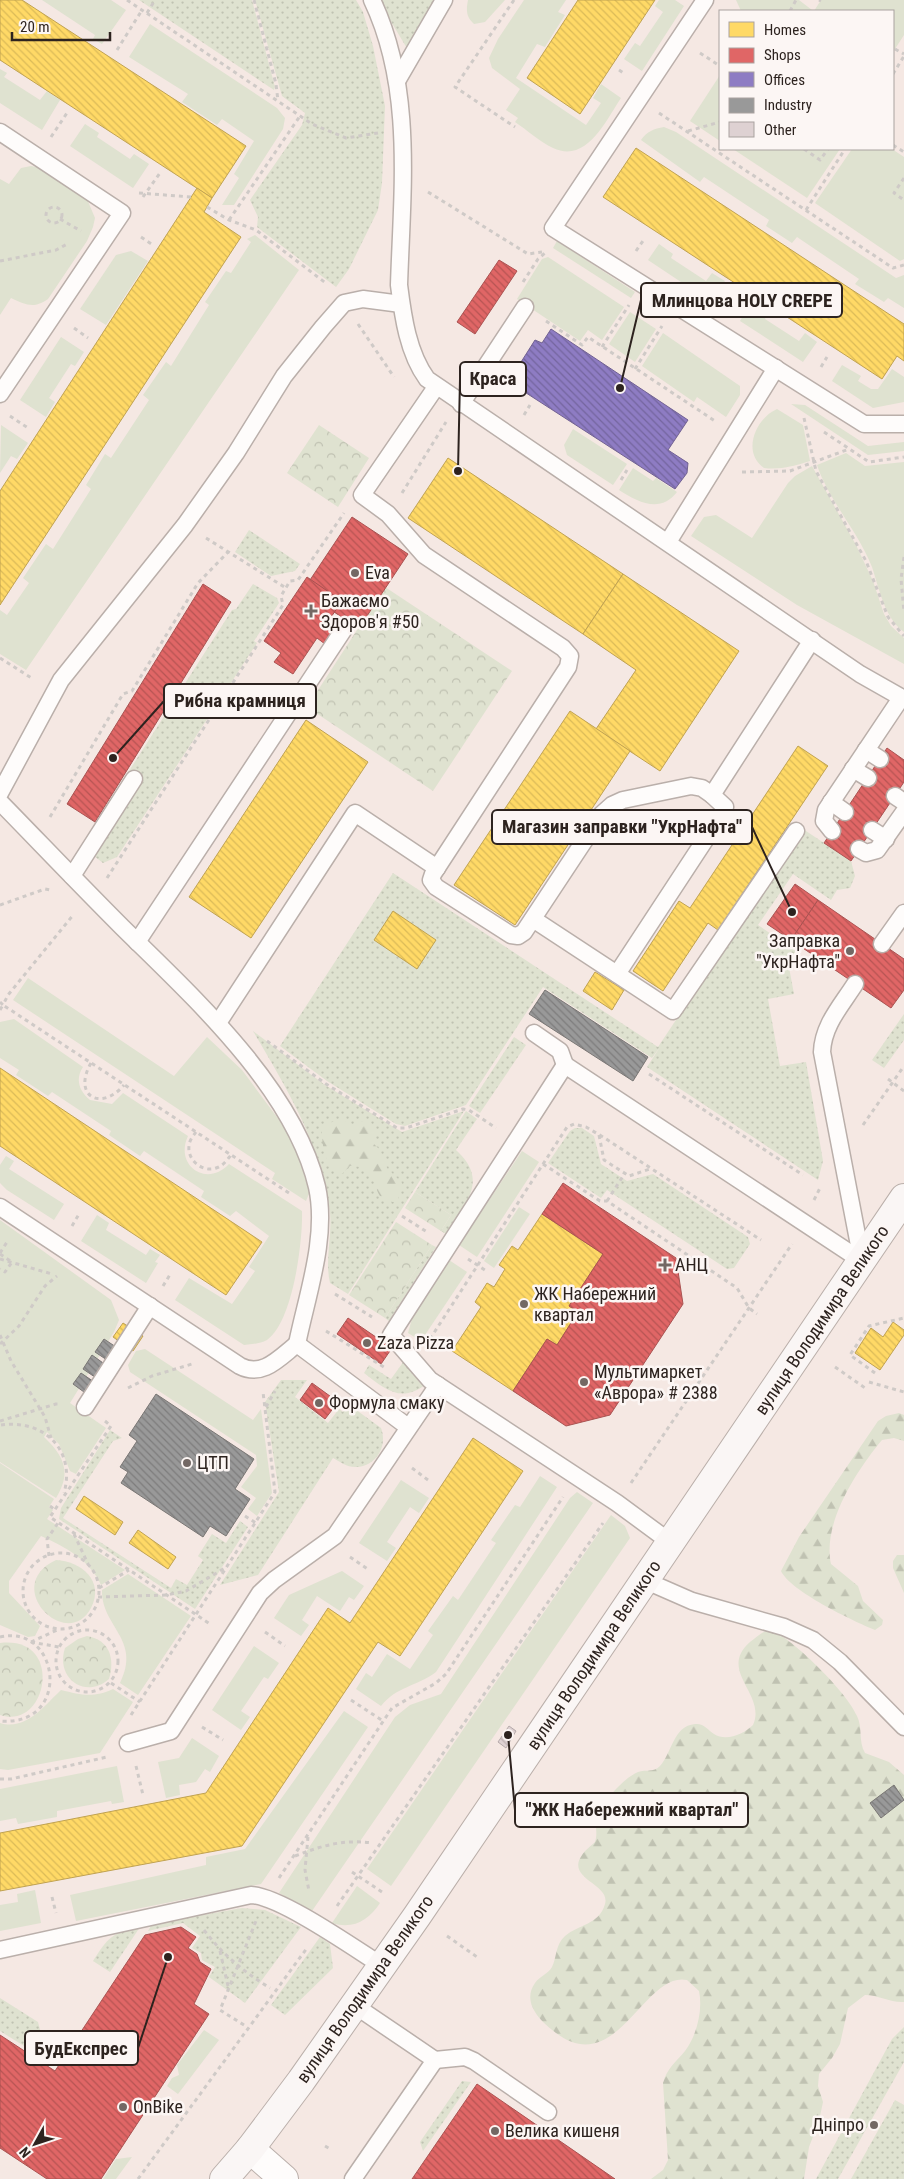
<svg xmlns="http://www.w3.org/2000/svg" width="904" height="2179" viewBox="0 0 904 2179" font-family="'Roboto Condensed',sans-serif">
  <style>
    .grass { fill: url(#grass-dots) }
    .forest { fill: url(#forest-firs) }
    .park { fill: url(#park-crowns) }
    .garden { fill: #dfe2d0 }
    .homes { fill: url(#homes-back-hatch); stroke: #c0a251 }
    .shops { fill: url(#shops-back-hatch); stroke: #aa5251 }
    .offices { fill: url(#offices-back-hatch); stroke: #716192 }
    .industry { fill: url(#industry-back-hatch); stroke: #797674 }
    .building { fill: url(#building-back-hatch); stroke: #b6abab }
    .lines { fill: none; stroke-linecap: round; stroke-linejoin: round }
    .lane-casing { stroke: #baafaa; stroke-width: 19 }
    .street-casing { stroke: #baafaa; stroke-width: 30 }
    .secondary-casing { stroke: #baafaa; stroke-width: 30 }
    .path { stroke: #cfcac7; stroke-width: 3; stroke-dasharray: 4 4; stroke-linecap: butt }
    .lane { stroke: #fefcfb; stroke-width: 16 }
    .street { stroke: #fefcfb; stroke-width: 28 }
    .secondary { stroke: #faf6f5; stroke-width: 28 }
    .poi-dot { fill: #736864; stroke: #fcf6f4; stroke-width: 2 }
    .labels { text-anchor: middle; stroke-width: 5; stroke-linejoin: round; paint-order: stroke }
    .poi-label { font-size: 18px; fill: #2d231f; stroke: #fcf6f4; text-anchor: start }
    .street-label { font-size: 18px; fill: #2d231f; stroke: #fcf6f4 }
    .leader { fill: none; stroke: #2d231f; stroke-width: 2 }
    .callout-dot { fill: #2d231f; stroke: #fcf6f4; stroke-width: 2 }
    .callout { fill: #fcf6f4; stroke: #2d231f; stroke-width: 2 }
    .callout-label { font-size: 19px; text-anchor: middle; font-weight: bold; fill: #2d231f }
  </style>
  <defs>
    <pattern id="grass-dots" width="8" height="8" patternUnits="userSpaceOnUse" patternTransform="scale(1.25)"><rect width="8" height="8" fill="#dfe2d0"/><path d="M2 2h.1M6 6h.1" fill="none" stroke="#c0c2b2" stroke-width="1.8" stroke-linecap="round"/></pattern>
    <pattern id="forest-firs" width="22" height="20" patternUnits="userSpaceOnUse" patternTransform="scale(1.25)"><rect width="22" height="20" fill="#dfe2d0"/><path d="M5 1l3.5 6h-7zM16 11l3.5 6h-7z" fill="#c0c2b2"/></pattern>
    <pattern id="park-crowns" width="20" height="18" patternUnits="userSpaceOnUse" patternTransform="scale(1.25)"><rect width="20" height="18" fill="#dfe2d0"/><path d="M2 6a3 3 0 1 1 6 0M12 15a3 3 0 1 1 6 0" fill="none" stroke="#c0c2b2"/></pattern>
    <pattern id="homes-back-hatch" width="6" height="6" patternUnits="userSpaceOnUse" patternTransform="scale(1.25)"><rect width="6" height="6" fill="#ffd966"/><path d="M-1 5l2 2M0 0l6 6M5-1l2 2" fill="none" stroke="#dbba58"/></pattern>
    <pattern id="shops-back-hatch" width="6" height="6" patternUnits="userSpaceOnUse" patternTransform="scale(1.25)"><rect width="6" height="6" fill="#e06666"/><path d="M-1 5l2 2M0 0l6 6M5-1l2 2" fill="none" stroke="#b65453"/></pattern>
    <pattern id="offices-back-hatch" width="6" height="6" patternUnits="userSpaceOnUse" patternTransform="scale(1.25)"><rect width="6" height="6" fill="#8e7cc3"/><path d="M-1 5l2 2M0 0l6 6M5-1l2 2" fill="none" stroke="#74659e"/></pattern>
    <pattern id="industry-back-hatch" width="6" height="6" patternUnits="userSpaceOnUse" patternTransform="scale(1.25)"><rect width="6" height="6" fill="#999"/><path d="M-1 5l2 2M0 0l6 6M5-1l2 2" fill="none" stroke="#7d7c7c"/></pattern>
    <pattern id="building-back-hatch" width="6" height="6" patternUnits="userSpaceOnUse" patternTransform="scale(1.25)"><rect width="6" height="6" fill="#ded1d2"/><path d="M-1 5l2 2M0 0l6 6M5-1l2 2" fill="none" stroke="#bfb3b4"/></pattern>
  </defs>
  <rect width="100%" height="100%" fill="#f5e8e3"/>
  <g class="grass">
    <polygon points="139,0 252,0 275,87 274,90"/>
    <polygon points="255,0 356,0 363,12 373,46 385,106 382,183 378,210 349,269 336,287 257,227 258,217 250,200 302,125 305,113 282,96"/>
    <polygon points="378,0 438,0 408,50"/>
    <polygon points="249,530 300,564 295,571 271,576 235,552"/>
    <polygon points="253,584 277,598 279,603 254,641 257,643 117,857 103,863 94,856 142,780 129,771 232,610 236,609"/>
    <polygon points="803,829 851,861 855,876 850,888 837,890 831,900 793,874 758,925 796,951 788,962 794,994 768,999 780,1066 806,1062 823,1161 818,1180 647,1067 660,1047 652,1058 543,987 466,1105 405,1126 396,1124 327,1081 280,1046 393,873 658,1047"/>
    <polygon points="904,1014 904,1040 884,1068 872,1060"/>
    <path d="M253,1031L325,1085L402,1132L464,1111L348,1294L330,1283C324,1257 334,1232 329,1206C319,1141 286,1087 253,1031Z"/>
    <polygon points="514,1037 526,1045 480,1113 469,1106"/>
    <path d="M466,1111L477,1119L456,1150C490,1181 465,1204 446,1234L441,1231L451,1215L415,1192Z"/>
    <polygon points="575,1128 582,1128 594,1136 601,1164 627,1181 653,1174 748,1237 750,1244 734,1268 727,1269 607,1190 601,1198 548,1163 570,1131"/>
    <polygon points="432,1245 436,1247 389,1321 385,1318"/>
    <path d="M404,1361L426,1384C401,1404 385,1389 364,1373L369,1365L391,1379Z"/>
    <path d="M281,1380H307L295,1397L328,1423L339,1409L343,1412L348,1404L381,1428C388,1446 376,1467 355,1467C347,1467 340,1462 333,1458L258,1575L220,1585L279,1492L265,1402Z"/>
    <polygon points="110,1430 122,1438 113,1441 63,1518 171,1588 176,1579 187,1585 203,1560 198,1556 212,1534 226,1543 240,1521 248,1527 195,1609 59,1519 61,1508"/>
    <polygon points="242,1908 265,1910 301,1927 245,2003 209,1977 215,1967 202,1960 201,1953 192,1948 200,1936 183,1923 148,1931 152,1924"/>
    <path d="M140,1927L110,1972L93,1961C108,1937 112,1933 140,1927Z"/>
    <polygon points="320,1937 330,1944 333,1968 285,2015 271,2005"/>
    <polygon points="0,1998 38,2022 45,2049 40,2056 0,2031"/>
    <polygon points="904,2027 904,2062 838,2179 816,2179 892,2039"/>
    <polygon points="462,2081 471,2082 423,2151 420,2142"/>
    <polygon points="895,2100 904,2105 904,2179 851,2179"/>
  </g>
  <g class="forest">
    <path d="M337,1120H343L352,1126L365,1120L372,1124L375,1132L374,1144L380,1150L387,1168L402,1183L398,1200L393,1202L380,1196C372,1183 374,1165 350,1166L342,1174C325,1169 322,1146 322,1131L327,1124Z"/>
    <path d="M899,1413L904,1415V1441L894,1438L882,1440C857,1470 822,1523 831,1564L858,1586L863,1601L883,1620L882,1625L875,1630C853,1621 790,1591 781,1571L799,1537L878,1421L886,1416Z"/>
    <polygon points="897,1555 904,1555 904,1593 893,1568 893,1561"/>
    <path d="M770,1629C794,1640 847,1692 857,1716C863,1728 858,1741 865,1753L889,1762L904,1775V2002C891,2003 878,1995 865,1995L848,2008L840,2044L832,2058L819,2074L818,2086L823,2102L819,2121L809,2147L804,2179H651L663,2170L668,2160L663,2083C667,2068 676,2062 685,2051C697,2035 703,2010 699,1991L687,1980C644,1971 617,2079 556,2033C541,2022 521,2003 535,1983C540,1976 548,1974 552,1967C557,1957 555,1945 565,1936C579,1924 599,1925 605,1904C611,1884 565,1879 582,1855C585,1850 591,1846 595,1842C599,1830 592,1821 600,1809C609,1796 624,1778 638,1772C646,1769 653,1773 660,1766C672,1753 673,1726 695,1724C704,1723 708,1730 714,1734C726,1742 744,1734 753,1725C767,1694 717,1671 750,1642C757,1637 762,1632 770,1629Z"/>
  </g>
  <g class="park">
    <polygon points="319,425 369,458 338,507 287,473"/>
    <polygon points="385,587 512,671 433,791 307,707"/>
    <polygon points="415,1192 451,1215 441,1231 405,1208"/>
    <polygon points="396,1222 432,1245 385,1318 349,1295"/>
    <path d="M56,1560C81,1561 105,1581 91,1608C67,1653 0,1586 56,1560Z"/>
    <path d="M87,1636C110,1640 115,1659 109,1679C85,1700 55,1678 65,1648L78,1639Z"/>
    <path d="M0,1643C65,1635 48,1731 0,1715Z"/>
  </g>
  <g class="garden">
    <polygon points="42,0 111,0 126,10 102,44 93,39 95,35"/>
    <path d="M468,0H505L485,22L474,24C466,17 466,10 468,0Z"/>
    <path d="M524,0H566L558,12L565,15L545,47L537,44L516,78L586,125L601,103L593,98L601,84L621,98C606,120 587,164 553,148C540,142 527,130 515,122L518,118L506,110L520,89L492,68L489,58L498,39Z"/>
    <polygon points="659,0 675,0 684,6 642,71 624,59 635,43 640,46 663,12 655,6"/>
    <polygon points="736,0 799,0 812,10 741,11"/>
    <polygon points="821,0 904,0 904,35 893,52 893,11 814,11"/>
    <polygon points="150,24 277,108 285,118 283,129 234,205 222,205 239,178 234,174 254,141 222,119 217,125 182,102 188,94 129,57"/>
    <polygon points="0,69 7,73 4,77 40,100 47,91 60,100 42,130 0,103"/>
    <polygon points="720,75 720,141 690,121"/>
    <polygon points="85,124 99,133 97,137 130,159 134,154 149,164 133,188 70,146"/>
    <path d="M664,127L676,132L896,278L904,275V308L888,298L884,302L855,284L859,279L797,237L792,243L766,226L769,220L704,177L700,182L641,140C647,131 654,129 664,127Z"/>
    <polygon points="733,149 840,149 807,198"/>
    <polygon points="852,149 892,149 904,157 904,259 900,261 815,203"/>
    <path d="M31,166L41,168L87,199L95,218L93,227L87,241L48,299C34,309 26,305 11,298L0,315V179L9,184L21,168Z"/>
    <polygon points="255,235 299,270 26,670 0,654 0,610 7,615 29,583 23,578 46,544 53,549 91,489 86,485 105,454 111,458 149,400 143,395 166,362 171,366 209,305 205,302 226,271 231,273 251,242 247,239"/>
    <polygon points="557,241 635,292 631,298 553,248"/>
    <polygon points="659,244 673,254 671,258 706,281 712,273 725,281 711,302 648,260"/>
    <polygon points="131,251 148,261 106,325 80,309 116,255"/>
    <polygon points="548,257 624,307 602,340 588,330 580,341 517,299 542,259"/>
    <polygon points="750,304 767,314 765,319 799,341 805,333 817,342 803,362 740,321"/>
    <polygon points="630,312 656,329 635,362 609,344"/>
    <polygon points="663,333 740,386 740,395 726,417 697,397 694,402 642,366"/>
    <polygon points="61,337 84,352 75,366 71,364 49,398 55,402 46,417 20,400"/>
    <polygon points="842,365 861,376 858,381 871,389 878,389 892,369 904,377 904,402 873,408 832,381"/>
    <polygon points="791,404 805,405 868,446 904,442 904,451 868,455"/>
    <path d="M777,409L803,425L810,461C794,466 780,470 764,468C741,452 756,418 777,409Z"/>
    <polygon points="1,425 28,443 17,459 11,456 0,473"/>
    <polygon points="573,429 627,464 613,485 567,455 564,445"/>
    <path d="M846,453L865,466L904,462V632C885,619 879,588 872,567C858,531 829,501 817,465Z"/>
    <polygon points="812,466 856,545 873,581 884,614 891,626 904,638 904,664 797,605 691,536 704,517 716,515 752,538 788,483 795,476"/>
    <path d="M633,468L653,481L656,478L677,492C660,514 638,502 619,490Z"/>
    <polygon points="28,978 174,1076 207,1037 242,1070 297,1144 311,1189 306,1201 272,1179 275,1173 13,1000"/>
    <path d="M14,1019L83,1067C75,1079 79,1091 90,1100L112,1104L123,1093L188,1136C174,1166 207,1188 229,1164L302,1211C303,1241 293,1322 267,1340C260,1344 252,1344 244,1345L175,1300L189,1278L232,1304L255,1271L249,1267L269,1236L236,1211L230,1216L201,1197L204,1191L144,1151L140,1156L109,1135L111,1131L52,1092L48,1096L16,1075L19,1070L0,1058V1022Z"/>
    <polygon points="522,1151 539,1162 477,1257 459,1245"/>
    <polygon points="6,1156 14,1161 9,1169 64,1204 54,1220 7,1190 0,1183 0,1165"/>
    <polygon points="519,1207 530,1214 494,1268 484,1261"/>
    <polygon points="97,1215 109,1223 106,1230 146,1255 150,1249 160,1255 155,1262 158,1263 146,1283 81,1241"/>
    <path d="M0,1220L111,1300L119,1320L114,1332L70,1403L106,1428L76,1474L70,1471L59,1444L47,1432L44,1437C64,1456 72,1472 56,1498L0,1462Z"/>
    <polygon points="449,1260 467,1272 421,1341 408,1333 413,1315"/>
    <polygon points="145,1349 253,1420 261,1409 272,1493 257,1516 248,1509 256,1498 241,1487 257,1466 256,1455 130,1372 128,1365 136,1351"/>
    <path d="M0,1463L54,1499L49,1507L53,1510L47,1519L125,1570L101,1585C91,1561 64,1546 41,1536L9,1581V1593L40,1626L35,1636L28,1637L0,1625Z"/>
    <path d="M540,1476L557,1487L436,1672C416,1687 397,1686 381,1706L356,1689L366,1673L372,1677L387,1654L410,1669L433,1635L428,1631L453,1596L458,1600L496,1543L491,1540L515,1505L520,1507Z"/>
    <polygon points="401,1480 429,1498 419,1513 410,1507 387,1542 396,1548 387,1561 359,1543"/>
    <polygon points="577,1492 593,1503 312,1911 279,1893 395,1717 410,1705 441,1694 570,1498"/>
    <polygon points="611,1515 625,1526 630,1538 391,1886 367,1869"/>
    <polygon points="342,1571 364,1586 354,1600 349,1597 340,1611 317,1596 302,1620 309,1625 301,1636 274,1618 289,1595"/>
    <path d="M128,1574L191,1616L138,1695L120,1683C142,1639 101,1627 102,1590Z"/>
    <polygon points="254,1646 279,1663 268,1679 264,1677 241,1711 250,1717 241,1730 212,1710"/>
    <path d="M113,1689L133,1702L100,1753L8,1770L0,1769V1723C26,1731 44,1706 61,1690C81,1695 94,1698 113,1689Z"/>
    <polygon points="344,1711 368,1727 261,1884 76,1921 70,1895 206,1865 206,1857 245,1849"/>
    <polygon points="192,1738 219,1756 210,1772 205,1769 196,1782 179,1785 180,1795 166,1798 158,1762 179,1758"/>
    <polygon points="117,1766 124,1802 112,1804 111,1801 57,1811 57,1817 18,1824 16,1818 0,1821 0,1789"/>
    <path d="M357,1886L380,1903C369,1920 353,1930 332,1923Z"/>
    <polygon points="35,1890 41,1923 0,1931 0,1905 18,1902 17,1894"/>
    <polygon points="204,2030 219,2040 178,2094 167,2086 172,2078 179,2075 177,2065"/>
    <polygon points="132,2157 116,2179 103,2179 116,2159"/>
  </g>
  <g class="homes">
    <polygon points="0,0 22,0 246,146 212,198 0,60"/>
    <polygon points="578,0 655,0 580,114 527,78"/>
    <polygon points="636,148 904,324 904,361 897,356 882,379 603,197"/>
    <polygon points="197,188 212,198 204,212 241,237 0,605 0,491"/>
    <polygon points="448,458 623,574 583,634 408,518"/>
    <polygon points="623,574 739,651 660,771 596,729 636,670 583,634"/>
    <polygon points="570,711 630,751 515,925 454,885"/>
    <polygon points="306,720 368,762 251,938 189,897"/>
    <polygon points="798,746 828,766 827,767 718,930 708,923 663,991 633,971 679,901 690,908"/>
    <polygon points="393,911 436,940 417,969 374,940"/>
    <polygon points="595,972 624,990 612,1010 583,991"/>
    <polygon points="0,1068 262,1242 226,1295 0,1146"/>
    <polygon points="542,1214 603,1254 569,1306 578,1312 557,1345 547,1339 513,1391 452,1351 481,1307 475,1302 487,1283 494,1287 505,1269 499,1265 512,1246 518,1250"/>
    <polygon points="893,1322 904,1330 904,1335 880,1370 855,1353 871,1328 883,1337"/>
    <polygon points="123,1323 143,1336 133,1351 113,1337"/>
    <polygon points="473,1438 523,1471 400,1656 378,1642 242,1846 0,1891 0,1833 206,1793 328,1608 350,1623"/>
    <polygon points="84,1496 123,1522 115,1535 76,1509"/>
    <polygon points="138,1530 176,1557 168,1569 129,1543"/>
  </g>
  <g class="shops">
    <polygon points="499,260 517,271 475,334 457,322"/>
    <polygon points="352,517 408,554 359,628 334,612 342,601 310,580"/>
    <polygon points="307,577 342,601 327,623 335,628 325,644 317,638 293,674 274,662 281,653 264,641"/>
    <polygon points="203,584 231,602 95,822 67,804"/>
    <polygon points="887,748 904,760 904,782 851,861 824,843"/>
    <polygon points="795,884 818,900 791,940 767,924"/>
    <polygon points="818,900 904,959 904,990 891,1008 791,940"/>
    <polygon points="563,1183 676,1258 683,1304 610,1415 566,1426 513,1391 547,1339 557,1345 578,1312 569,1306 603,1254 542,1214"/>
    <polygon points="348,1318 392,1348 381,1364 337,1334"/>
    <polygon points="312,1383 334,1399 335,1406 325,1419 300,1400"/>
    <polygon points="181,1927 196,1937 188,1948 197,1954 200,1962 211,1969 194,2004 209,2014 101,2179 47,2179 0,2148 0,2035 55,2071 145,1935"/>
    <polygon points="477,2084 615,2179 412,2179"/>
  </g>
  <polygon class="offices" points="551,329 688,420 668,450 688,463 687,473 675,489 506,380 504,373 516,370 535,340 542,343"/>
  <g class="industry">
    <polygon points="545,990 648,1057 633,1081 529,1014"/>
    <polygon points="104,1339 128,1355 119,1368 95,1352"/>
    <polygon points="92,1355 117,1373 108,1386 83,1369"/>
    <polygon points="81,1373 103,1388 95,1400 73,1384"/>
    <polygon points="156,1394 254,1459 235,1489 250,1499 226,1536 210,1526 203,1537 121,1483 128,1472 120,1467 137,1441 129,1435"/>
    <polygon points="894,1785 904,1800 881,1818 870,1803"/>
  </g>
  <polygon class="building" points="509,1726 516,1731 506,1748 498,1742"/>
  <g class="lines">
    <g class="lane-casing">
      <g id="lane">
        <path d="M372,0C414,88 402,190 399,285C403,317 408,353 427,379L860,674L904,699"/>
        <polyline points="705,0 553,228 864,424 904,424"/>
        <polyline points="397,81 444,0"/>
        <polyline points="0,132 122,213 0,394"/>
        <polyline points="436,387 362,495 388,514 424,555 563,648 570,656 568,667 433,874 431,880 436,887 511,935 518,936 524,932 602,814 612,805 623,800 691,786 702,788 712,795 812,640"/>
        <polyline points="461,404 525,307"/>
        <polyline points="668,542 776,368"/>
        <polyline points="866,750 880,759"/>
        <polyline points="853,769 868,778"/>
        <polyline points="0,793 61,680 185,525 236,453 284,376 323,327 344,303 363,299 401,304"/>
        <polyline points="895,796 904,802"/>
        <path d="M0,802C41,844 81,886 122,927C192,996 294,1088 317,1187C328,1237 307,1295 297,1344"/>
        <polyline points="831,802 845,812"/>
        <polyline points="872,830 886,839"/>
        <polyline points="832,831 824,821 826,810 901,698"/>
        <polyline points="859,849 866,853 877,850 904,812"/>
        <polyline points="72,876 134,779"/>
        <polyline points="533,919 673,1011 796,831"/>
        <polyline points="137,942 346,626"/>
        <polyline points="882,944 904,913"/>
        <polyline points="617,974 724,811 725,807 712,795"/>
        <path d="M855,984C841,1006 823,1025 822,1052L862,1261"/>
        <polyline points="218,1023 355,813 437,868"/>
        <polyline points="534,1033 560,1051 565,1065"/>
        <path d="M0,1207L240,1366C263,1378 280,1357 297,1344L408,1427"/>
        <polyline points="85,1407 150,1306"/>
        <polyline points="670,1542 617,1503 430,1380 391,1335 565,1065 862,1261"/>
        <polyline points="644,1580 692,1601 784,1627 813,1640 840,1662 904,1727"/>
        <polyline points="128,1743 171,1731 260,1593 274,1580 335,1536 438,1385"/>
        <path d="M0,1950L251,1895C280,1896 354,1948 381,1965"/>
        <polyline points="435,2060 465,2057 474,2061 548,2112"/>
        <polyline points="353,2179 435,2060 354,2005"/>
      </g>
    </g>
    <g class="street-casing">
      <polyline id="street" points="250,2149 284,2179"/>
    </g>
    <g class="secondary-casing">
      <polyline id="secondary" points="224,2179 250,2149 301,2081 417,1916 904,1198"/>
    </g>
    <g class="path">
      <polyline points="127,0 312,124 346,138 378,133"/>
      <polyline points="254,0 276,84 278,101"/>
      <polyline points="514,0 455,87 515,127"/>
      <polyline points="819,0 821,1"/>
      <polyline points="790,11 796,0"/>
      <polyline points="147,13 155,0"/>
      <polyline points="895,49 904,54"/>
      <polyline points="117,50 142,10"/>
      <polyline points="700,53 720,66"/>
      <polyline points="619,70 625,74"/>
      <polyline points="893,74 904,56"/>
      <polyline points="659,113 893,268 904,265"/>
      <polyline points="688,131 720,122"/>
      <polyline points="51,137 67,113"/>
      <polyline points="893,145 904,152"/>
      <polyline points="804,149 820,160 828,149"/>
      <polyline points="904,178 894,193 904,200"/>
      <polyline points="428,192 528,254 542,252"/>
      <polyline points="139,193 191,197"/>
      <polyline points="143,197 160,173"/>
      <polyline points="207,207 229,220 256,230 327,284"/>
      <circle cx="54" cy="215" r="8"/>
      <polyline points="806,210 845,149"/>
      <polyline points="60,219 81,231"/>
      <polyline points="229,220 300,116"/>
      <polyline points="141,237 153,245"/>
      <polyline points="636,251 645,238"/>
      <polyline points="0,261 56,250 69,243"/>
      <polyline points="523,282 538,259 545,253"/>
      <polyline points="726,307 733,296"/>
      <polyline points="546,321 582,345 588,337 715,421"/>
      <polyline points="358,324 394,377"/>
      <polyline points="74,328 88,338"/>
      <polyline points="602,347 629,305"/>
      <polyline points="821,367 827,357"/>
      <polyline points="635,369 662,326"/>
      <polyline points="524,415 530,405"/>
      <polyline points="10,416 28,428"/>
      <polyline points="804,418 816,471 866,561 888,617 904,636"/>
      <polyline points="824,432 869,462 904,457"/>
      <polyline points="742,472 790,471 849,449"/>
      <polyline points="621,480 627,470"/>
      <polyline points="402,493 446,422"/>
      <polyline points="206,538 286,588"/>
      <polyline points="904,557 901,579 904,612"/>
      <polyline points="0,658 33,679"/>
      <polyline points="50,817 123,694 132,691 198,583 228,552"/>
      <polyline points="107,878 283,605 281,596 290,581 298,580 344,513"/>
      <polyline points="0,905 45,889 50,890"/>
      <polyline points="0,1002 3,1005 8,995 74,914"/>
      <polyline points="0,1010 3,1005 292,1195"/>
      <polyline points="267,1041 326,1084 397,1128 406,1128 463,1109 469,1110 496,1128"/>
      <path d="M91,1063C72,1096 101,1112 124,1085"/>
      <polyline points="649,1074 803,1175"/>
      <polyline points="888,1079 904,1091"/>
      <polyline points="863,1125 904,1066"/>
      <path d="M196,1132C193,1136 189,1141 189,1146C187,1160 203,1173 216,1168C223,1166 227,1160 231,1155"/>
      <polyline points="599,1135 604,1160 629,1176 650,1169"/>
      <polyline points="543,1164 600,1201 607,1201 737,1288 749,1308 757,1314"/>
      <polyline points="814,1200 821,1186"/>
      <polyline points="607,1201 625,1173"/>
      <polyline points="402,1216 427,1232"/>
      <polyline points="72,1226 79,1214"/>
      <polyline points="0,1253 7,1242"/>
      <polyline points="0,1254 12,1262 5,1272 0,1269"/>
      <polyline points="0,1259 52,1274"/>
      <polyline points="468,1259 488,1272"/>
      <polyline points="163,1286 171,1273"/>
      <polyline points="335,1294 372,1317"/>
      <polyline points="326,1331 387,1369"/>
      <polyline points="0,1335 11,1361 45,1417 51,1438"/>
      <polyline points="430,1339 545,1161 567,1127 574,1124 586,1127 603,1137 761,1240"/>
      <polyline points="0,1344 19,1326 45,1286 57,1276"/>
      <polyline points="835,1367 865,1388"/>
      <polyline points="875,1373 850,1355 869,1326 904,1318"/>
      <polyline points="869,1382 904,1392"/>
      <polyline points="128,1388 152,1376 192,1364"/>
      <polyline points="266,1407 275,1391"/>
      <polyline points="0,1421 56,1404 61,1404"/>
      <polyline points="105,1421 111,1426 50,1517 210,1624"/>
      <path d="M1,1425C44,1419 76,1450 64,1493"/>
      <polyline points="412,1468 428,1480"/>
      <polyline points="631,1483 792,1244"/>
      <polyline points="50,1506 54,1509"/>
      <polyline points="245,1516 256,1523"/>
      <polyline points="74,1534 88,1564"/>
      <circle cx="61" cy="1591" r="38"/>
      <polyline points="49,1556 47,1539 58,1523"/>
      <polyline points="350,1557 369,1570"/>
      <polyline points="99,1588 129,1570"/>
      <polyline points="98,1597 167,1595 186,1591 225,1568"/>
      <circle cx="87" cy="1661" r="31"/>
      <polyline points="265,1632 285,1646"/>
      <path d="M0,1637C60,1623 73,1727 0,1721"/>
      <polyline points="31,1642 57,1630"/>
      <polyline points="31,1642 59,1647"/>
      <polyline points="111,1683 140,1702"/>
      <polyline points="351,1700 383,1721"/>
      <polyline points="131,1715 275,1492 263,1392"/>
      <polyline points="202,1727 223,1740"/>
      <polyline points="136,1766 143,1795"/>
      <polyline points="0,1779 11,1779 107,1757"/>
      <polyline points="308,1837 305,1870 309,1891"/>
      <path d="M295,1856C321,1846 343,1839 372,1843"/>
      <polyline points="352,1872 385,1894"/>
      <polyline points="279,1878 392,1708 436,1683 446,1674 563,1497"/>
      <polyline points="52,1897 56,1913"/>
      <polyline points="337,1906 603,1523"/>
      <path d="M204,1930C223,1955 244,1972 270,1988"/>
      <polyline points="447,1936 477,1957"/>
      <polyline points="220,1951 228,1986"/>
      <polyline points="244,2025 220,2010 256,1921"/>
      <polyline points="325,2146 330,2149"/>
      <polyline points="138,2179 307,1948"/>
    </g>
    <use href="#lane" class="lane"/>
    <use href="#street" class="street"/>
    <use href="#secondary" class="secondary"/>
  </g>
  <g class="poi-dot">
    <circle cx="355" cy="573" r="5"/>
    <path d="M308.5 603.5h5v5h5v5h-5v5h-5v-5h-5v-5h5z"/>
    <circle cx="850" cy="951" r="5"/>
    <path d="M662.5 1257.5h5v5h5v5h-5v5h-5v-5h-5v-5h5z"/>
    <circle cx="524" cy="1304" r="5"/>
    <circle cx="367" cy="1343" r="5"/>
    <circle cx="584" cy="1382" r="5"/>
    <circle cx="319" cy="1403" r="5"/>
    <circle cx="187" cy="1463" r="5"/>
    <circle cx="123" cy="2107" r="5"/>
    <circle cx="874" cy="2125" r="5"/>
    <circle cx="495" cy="2131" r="5"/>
  </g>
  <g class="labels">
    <g class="poi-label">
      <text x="365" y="579">Eva</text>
      <text x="321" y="607">Бажаємо<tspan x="321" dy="21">Здоров'я #50</tspan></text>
      <text x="840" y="947" text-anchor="end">Заправка<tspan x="840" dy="21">"УкрНафта"</tspan></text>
      <text x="675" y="1271">АНЦ</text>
      <text x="534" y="1300">ЖК Набережний<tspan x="534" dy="21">квартал</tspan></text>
      <text x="377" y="1349">Zaza Pizza</text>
      <text x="594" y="1378">Мультимаркет<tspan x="594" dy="21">«Аврора» # 2388</tspan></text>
      <text x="329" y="1409">Формула смаку</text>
      <text x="197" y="1469">ЦТП</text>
      <text x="133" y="2113">OnBike</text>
      <text x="864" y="2131" text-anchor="end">Дніпро</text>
      <text x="505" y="2137">Велика кишеня</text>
    </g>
    <g class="street-label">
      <text transform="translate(822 1320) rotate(-56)" y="6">вулиця Володимира Великого</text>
      <text transform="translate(594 1655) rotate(-56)" y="6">вулиця Володимира Великого</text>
      <text transform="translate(365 1989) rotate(-55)" y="6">вулиця Володимира Великого</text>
    </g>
  </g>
  <path class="leader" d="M620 388L641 300M458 471L460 379M113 758L164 701M792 912L752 827M508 1735L515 1810M168 1957L138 2048"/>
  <g class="callout-dot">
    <circle cx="620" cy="388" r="5"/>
    <circle cx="458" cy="471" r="5"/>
    <circle cx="113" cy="758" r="5"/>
    <circle cx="792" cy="912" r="5"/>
    <circle cx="508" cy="1735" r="5"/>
    <circle cx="168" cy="1957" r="5"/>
  </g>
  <g class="callout">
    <rect x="641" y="283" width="201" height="34" rx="5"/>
    <rect x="460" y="362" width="66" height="34" rx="5"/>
    <rect x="164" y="684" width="152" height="34" rx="5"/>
    <rect x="492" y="810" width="260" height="34" rx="5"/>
    <rect x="515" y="1793" width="233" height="34" rx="5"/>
    <rect x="25" y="2031" width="113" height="34" rx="5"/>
  </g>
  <g class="callout-label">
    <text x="742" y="307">Млинцова HOLY CREPE</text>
    <text x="493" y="385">Краса</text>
    <text x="240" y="707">Рибна крамниця</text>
    <text x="622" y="833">Магазин заправки "УкрНафта"</text>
    <text x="632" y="1816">"ЖК Набережний квартал"</text>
    <text x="81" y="2055">БудЕкспрес</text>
  </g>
  <rect x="719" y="10" width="175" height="140" fill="#fcf6f4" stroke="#a9a29f"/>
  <rect x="729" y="22" width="25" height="15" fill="#ffd966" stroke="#a9a29f"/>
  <text x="764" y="35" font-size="15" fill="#2d231f">Homes</text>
  <rect x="729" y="48" width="25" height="15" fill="#e06666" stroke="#a9a29f"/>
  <text x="764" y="60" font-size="15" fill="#2d231f">Shops</text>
  <rect x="729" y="72" width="25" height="15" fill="#8e7cc3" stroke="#a9a29f"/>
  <text x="764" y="85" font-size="15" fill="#2d231f">Offices</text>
  <rect x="729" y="98" width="25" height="15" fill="#999999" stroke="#a9a29f"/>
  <text x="764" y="110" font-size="15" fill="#2d231f">Industry</text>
  <rect x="729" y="122" width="25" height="15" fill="#ded1d2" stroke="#a9a29f"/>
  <text x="764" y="135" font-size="15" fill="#2d231f">Other</text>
  <g transform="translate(35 2144) rotate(230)" stroke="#fcf6f4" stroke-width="4" paint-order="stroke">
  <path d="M0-4L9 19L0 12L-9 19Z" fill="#2d231f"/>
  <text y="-8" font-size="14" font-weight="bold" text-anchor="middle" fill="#2d231f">N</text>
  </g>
  <path d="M12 32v8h98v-8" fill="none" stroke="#2d231f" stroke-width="2.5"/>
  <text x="20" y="32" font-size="15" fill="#2d231f" stroke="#fcf6f4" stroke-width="4" paint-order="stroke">20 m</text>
</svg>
